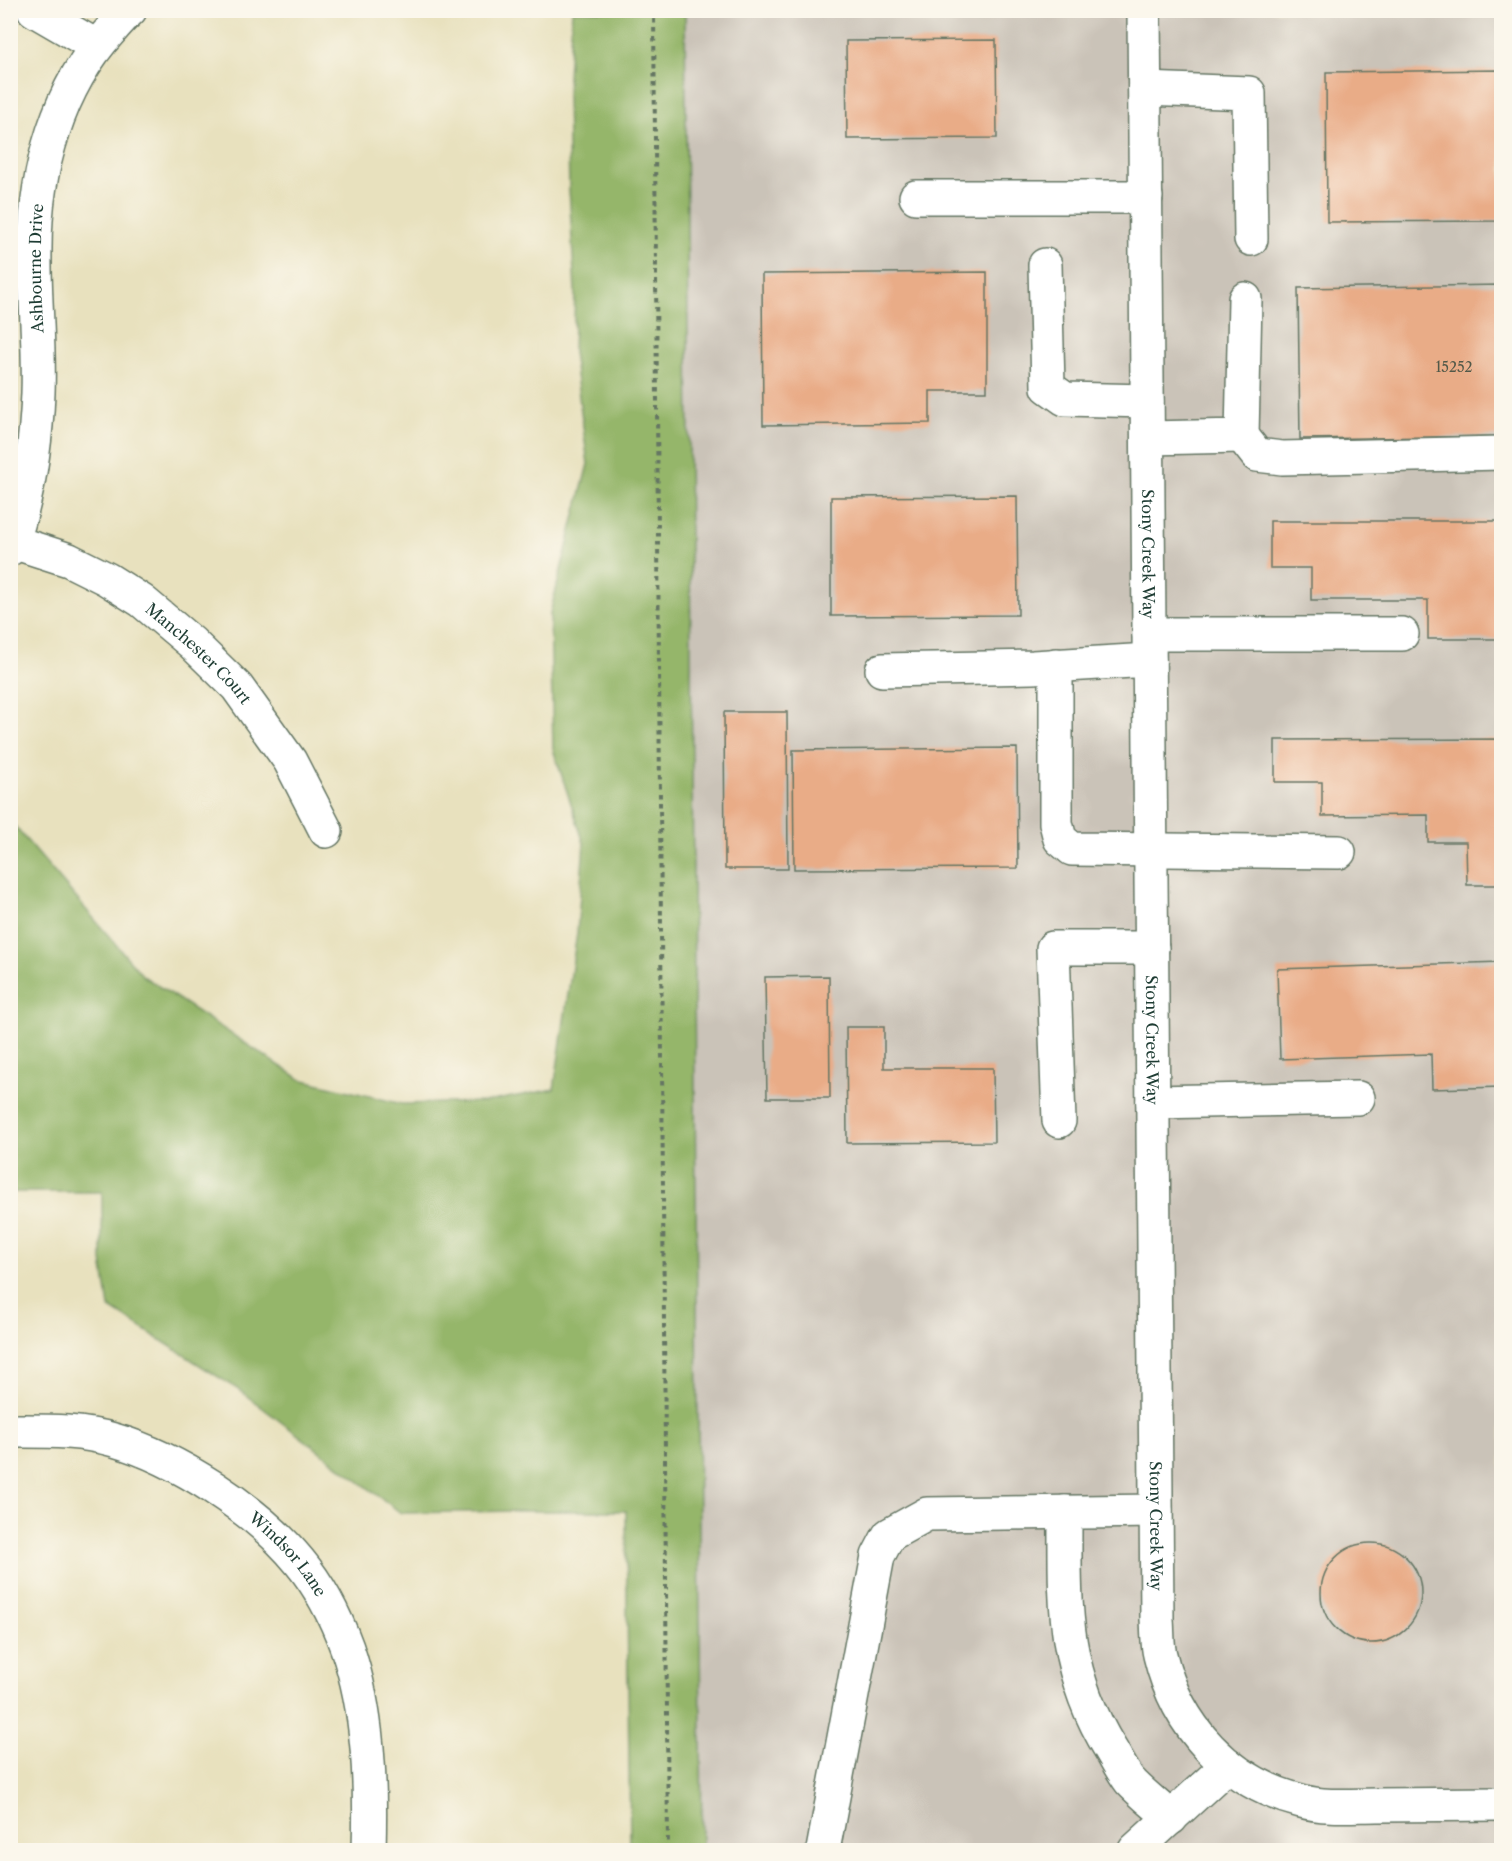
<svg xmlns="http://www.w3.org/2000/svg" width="1512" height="1861" viewBox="0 0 1512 1861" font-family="'Libre Caslon Text',serif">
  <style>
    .industrial { fill: #cac3b8 }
    .forest { fill: #95b66a; stroke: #5a7a4f; stroke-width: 1.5 }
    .building { fill: #e9ac87 }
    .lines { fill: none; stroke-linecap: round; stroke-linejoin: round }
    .minor-casing { stroke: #657664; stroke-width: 36 }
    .path { stroke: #657664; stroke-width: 4; stroke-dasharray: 4.5 4.5; stroke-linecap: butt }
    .minor { stroke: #fff; stroke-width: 33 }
    .labels { text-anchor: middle; stroke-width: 6; stroke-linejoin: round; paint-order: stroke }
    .number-label { font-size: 14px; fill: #525949 }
    .street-label { font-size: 16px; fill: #1f3d34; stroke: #fbf7ec }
  </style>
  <rect width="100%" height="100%" fill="#fbf7ec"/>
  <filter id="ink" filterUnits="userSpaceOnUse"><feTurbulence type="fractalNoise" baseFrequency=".0167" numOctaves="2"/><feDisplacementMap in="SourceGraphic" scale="12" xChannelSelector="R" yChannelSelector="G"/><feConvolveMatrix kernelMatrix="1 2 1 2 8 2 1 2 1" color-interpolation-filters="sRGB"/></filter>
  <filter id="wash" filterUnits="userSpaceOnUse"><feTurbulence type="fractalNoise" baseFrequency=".008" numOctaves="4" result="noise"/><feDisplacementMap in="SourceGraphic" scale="24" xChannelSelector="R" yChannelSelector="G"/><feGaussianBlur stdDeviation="1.35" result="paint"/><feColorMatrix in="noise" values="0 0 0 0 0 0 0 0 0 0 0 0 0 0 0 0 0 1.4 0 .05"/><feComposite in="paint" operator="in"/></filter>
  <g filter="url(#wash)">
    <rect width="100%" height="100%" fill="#e8e1be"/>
    <polygon class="industrial" points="685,11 1501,11 1501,1850 702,1850"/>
    <polygon class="forest" points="572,11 685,11 702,1850 630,1850 626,1511 519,1511 401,1513 239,1390 109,1307 102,1260 102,1192 11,1192 11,822 143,976 300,1079 402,1104 486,1102 554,1089 577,933 584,843 553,749 550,613 588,464 573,352 575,291 569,189 567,93"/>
    <g id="blocks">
      <g class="building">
        <polygon points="996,40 997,138 847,139 846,41"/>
        <polygon points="1502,70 1502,221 1327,222 1326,72"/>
        <polygon points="987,272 987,391 930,391 930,423 763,425 762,274"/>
        <polygon points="1502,285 1502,436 1300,439 1298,288"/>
        <polygon points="1017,496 1018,615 831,616 831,497"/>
        <polygon points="1270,521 1502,521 1502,639 1428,639 1428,600 1311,600 1311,568 1270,568"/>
        <polygon points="724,712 787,712 788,869 725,869"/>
        <polygon points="1502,739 1502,885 1467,885 1466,842 1428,842 1428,815 1322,816 1322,782 1275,782 1275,740"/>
        <polygon points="1017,748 1018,868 794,869 793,750"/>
        <polygon points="1502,962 1502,1087 1432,1089 1431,1054 1280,1059 1277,969"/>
        <polygon points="829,976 830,1098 767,1098 765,977"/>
        <polygon points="846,1027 884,1027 884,1068 993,1068 994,1142 847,1143"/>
        <circle cx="1371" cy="1593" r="50"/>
      </g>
    </g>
  </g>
  <g filter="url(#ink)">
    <use href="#blocks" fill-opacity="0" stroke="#657664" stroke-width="1.5"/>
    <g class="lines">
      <g class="minor-casing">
        <g id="minor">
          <polyline points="34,10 96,46"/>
          <path id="s1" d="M1144,10L1157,1619C1158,1631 1157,1644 1160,1655C1177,1727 1229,1783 1301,1801C1325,1808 1354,1805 1378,1805C1419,1805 1460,1804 1502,1804"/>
          <polyline points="1145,89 1249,93 1251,239"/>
          <polyline points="916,197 1146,197"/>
          <polyline points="1045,265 1048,387 1065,399 1147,401"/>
          <polyline points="1242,436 1257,455 1282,458 1502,453"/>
          <polyline points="1148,438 1242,436 1245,299"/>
          <path id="s2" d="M13,542L69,560L107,579L142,601L192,643L237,687L290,761L326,831"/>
          <path id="s3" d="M10,549C28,499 36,446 38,393C40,345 34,296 35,248C35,171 58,87 111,30C117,23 123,16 130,10"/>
          <polyline points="1149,634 1402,634"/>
          <polyline points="1056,665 1056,823 1060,839 1072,849 1339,852"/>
          <polyline points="882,670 1033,667 1149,660"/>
          <polyline points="1153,1102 1358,1098"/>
          <polyline points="1059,1121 1053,948 1152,948"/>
          <path id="s4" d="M10,1431C46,1431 80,1430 114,1440C177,1458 257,1510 299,1561C319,1585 336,1618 347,1648C369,1712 371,1783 369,1850"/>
          <path d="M1065,1512C1065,1603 1061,1669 1111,1750C1117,1760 1123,1772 1130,1781C1142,1794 1158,1806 1171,1818"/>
          <polyline points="823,1850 878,1556 889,1535 927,1514 1156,1511"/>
          <polyline points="1135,1850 1228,1765"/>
        </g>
      </g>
      <polyline class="path" points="654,10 668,1850"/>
      <use href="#minor" class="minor"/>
    </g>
  </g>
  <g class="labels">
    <g class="number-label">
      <text x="1454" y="372">15252</text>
    </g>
    <g class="street-label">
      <text dy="6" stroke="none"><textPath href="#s3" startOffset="284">Ashbourne Drive</textPath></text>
      <text dy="6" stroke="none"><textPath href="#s1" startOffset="544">Stony Creek Way</textPath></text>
      <text dy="6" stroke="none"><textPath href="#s2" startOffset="220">Manchester Court</textPath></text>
      <text dy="6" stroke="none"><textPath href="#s1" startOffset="1030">Stony Creek Way</textPath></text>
      <text dy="6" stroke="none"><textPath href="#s1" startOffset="1516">Stony Creek Way</textPath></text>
      <text dy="6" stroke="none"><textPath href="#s4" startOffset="316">Windsor Lane</textPath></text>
    </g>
  </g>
  <rect width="1512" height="1861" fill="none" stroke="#fbf7ec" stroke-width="36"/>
</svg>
